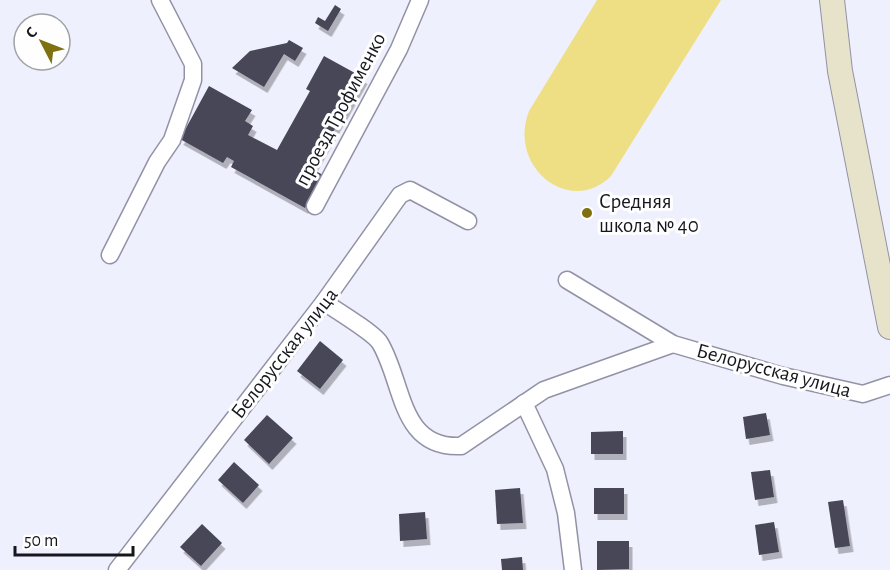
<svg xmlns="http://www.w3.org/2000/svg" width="890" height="570" viewBox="0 0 890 570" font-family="'Alegreya Sans',sans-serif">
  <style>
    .green { fill: #eedf84 }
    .building { fill: #464658; filter: url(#shadow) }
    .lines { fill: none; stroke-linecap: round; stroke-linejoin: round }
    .street-casing { stroke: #9292a6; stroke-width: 19 }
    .secondary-casing { stroke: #9292a6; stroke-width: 26 }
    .street { stroke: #fff; stroke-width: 16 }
    .secondary { stroke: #e7e3cb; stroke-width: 24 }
    .poi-dot { fill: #7f7010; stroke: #fefefe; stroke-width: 2 }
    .labels { text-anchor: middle; stroke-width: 6; stroke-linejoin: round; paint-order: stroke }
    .street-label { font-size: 21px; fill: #16171e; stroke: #fefefe }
    .poi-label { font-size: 21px; fill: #16171e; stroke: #fefefe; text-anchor: start }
  </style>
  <defs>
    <filter id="shadow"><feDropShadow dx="3.5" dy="6" stdDeviation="0" flood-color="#0004"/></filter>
  </defs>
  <rect width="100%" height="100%" fill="#eff0fd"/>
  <path class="green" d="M597,0H721L611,176C570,217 507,167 529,111Z"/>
  <g class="building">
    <polygon points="335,5 341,9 328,31 315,23 318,17 325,21"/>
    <polygon points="289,40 303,48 295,61 284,54 264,87 232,68 250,51 287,43"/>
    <polygon points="324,56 364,78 312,169 323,175 305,208 231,167 234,161 227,157 223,163 180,139 209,86 252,110 245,121 253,126 248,135 277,150 310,91 306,89"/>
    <polygon points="320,341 343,360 320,389 297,371"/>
    <polygon points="766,413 770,435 746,439 743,417"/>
    <polygon points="267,415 293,438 269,464 244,440"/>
    <polygon points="623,431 623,454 591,454 591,432"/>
    <polygon points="234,462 259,485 243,503 218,480"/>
    <polygon points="770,470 774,497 755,500 751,472"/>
    <polygon points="520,488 523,523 497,524 495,490"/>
    <rect x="594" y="488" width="30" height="26"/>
    <polygon points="843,500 850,546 835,548 828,502"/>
    <polygon points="425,512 427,539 400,541 399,514"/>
    <polygon points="774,522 779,552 759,555 755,525"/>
    <polygon points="202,524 222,543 201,566 180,547"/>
    <polygon points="597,541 629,541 629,569 597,570"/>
    <polygon points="522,557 523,570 502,570 501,559"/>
  </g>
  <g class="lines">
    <g class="street-casing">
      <g id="street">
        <polyline points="315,206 399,49 420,0"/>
        <polyline points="110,255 157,162 172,140 193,80 193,64 160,0"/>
        <polyline points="567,280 673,344 783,376 863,394 890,385"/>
        <path d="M324,302C336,310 374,333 380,343C404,383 399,449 461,446L544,390L673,344"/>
        <polyline points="524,403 555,469 566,513 573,570"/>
        <polyline points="117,570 324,302 400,195 410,190 468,221"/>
      </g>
    </g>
    <g class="secondary-casing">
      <polyline id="secondary" points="832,0 840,71 890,327"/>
    </g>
    <use href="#street" class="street"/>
    <use href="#secondary" class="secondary"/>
  </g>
  <circle class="poi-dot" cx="587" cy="213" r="6"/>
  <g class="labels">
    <g class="street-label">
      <text transform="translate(340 109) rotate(-62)" y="7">проезд Трофименко</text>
      <text transform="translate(284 353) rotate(-52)" y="7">Белорусская улица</text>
      <text transform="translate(774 370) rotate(15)" y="7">Белорусская улица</text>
    </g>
    <g class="poi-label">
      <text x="599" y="208">Средняя<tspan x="599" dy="24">школа № 40</tspan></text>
    </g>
  </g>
  <g transform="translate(42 42) rotate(312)"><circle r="28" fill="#fefefe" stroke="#a1a2a4" stroke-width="1.5"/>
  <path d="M0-4.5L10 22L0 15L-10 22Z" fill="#7f7010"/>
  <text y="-9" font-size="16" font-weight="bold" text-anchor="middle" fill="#16171e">С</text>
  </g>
  <path d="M15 546v9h118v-9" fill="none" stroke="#16171e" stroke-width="3"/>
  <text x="24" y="546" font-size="18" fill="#16171e" stroke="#fefefe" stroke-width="4.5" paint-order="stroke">50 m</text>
</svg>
